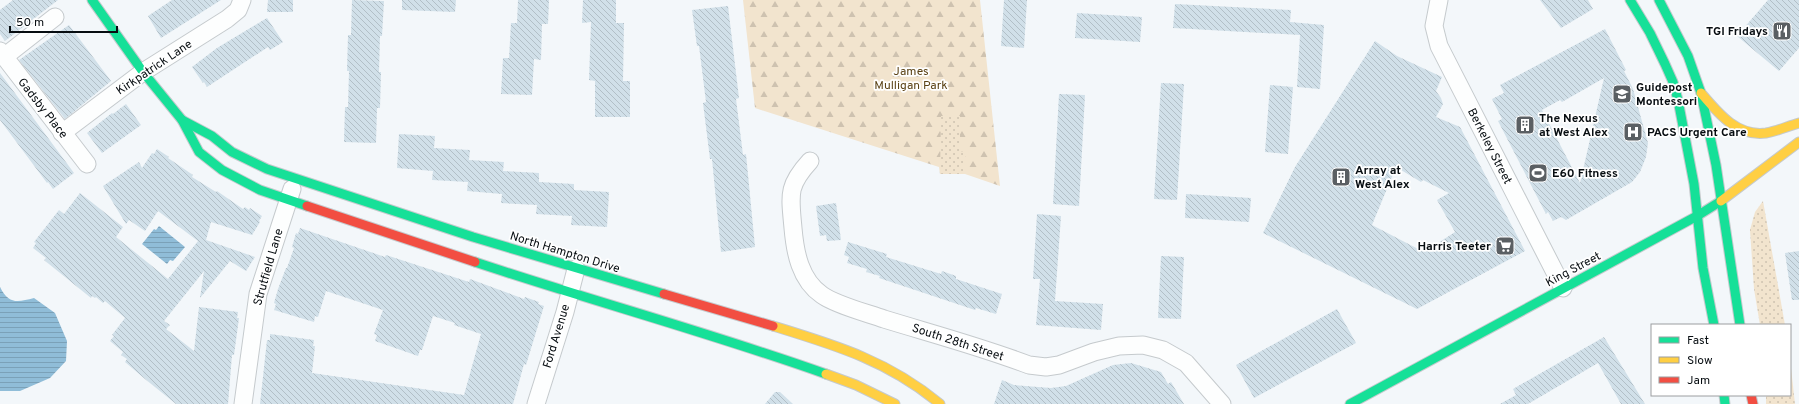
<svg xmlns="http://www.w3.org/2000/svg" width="1799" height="404" viewBox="0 0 1799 404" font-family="Overpass,sans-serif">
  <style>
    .forest { fill: url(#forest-firs) }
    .park { fill: url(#park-dots) }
    .water { fill: url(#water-rules) }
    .building { fill: url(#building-back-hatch); fill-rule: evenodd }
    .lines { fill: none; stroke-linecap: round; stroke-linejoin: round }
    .street-casing { stroke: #c5cacd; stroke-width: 19 }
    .fast-casing { stroke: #c5cacd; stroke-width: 11 }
    .slow-casing { stroke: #c5cacd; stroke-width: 11 }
    .jam-casing { stroke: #c5cacd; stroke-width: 11 }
    .street { stroke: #fdfefe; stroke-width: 17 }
    .fast { stroke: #16e098; stroke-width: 9 }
    .slow { stroke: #ffcf43; stroke-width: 9 }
    .jam { stroke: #f24e42; stroke-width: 9 }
    .labels { text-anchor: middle; stroke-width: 3.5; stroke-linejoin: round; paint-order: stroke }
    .poi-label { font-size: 12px; font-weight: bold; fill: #070d11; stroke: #fff; text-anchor: start }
    .street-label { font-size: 12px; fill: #070d11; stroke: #fff }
    .park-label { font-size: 12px; fill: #5a4114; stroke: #fff }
  </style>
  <defs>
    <pattern id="forest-firs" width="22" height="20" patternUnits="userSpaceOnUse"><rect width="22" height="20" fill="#f2e4ce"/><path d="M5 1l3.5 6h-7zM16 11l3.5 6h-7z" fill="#cec2b0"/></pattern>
    <pattern id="park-dots" width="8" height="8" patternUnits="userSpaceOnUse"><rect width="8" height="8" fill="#f2e4ce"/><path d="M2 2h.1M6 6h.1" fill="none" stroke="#cec2b0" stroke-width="1.8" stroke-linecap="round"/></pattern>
    <pattern id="water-rules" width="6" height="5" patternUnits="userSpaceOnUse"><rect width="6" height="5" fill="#90bdd8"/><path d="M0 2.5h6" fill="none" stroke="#7ba1b8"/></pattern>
    <pattern id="building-back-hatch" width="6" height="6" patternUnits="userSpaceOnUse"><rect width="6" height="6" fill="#d1e0e9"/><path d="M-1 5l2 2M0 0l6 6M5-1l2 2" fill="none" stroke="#b2bfc7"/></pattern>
  </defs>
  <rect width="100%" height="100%" fill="#f3f7fa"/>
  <polygon class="forest" points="743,0 980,0 1000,186 965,174 940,174 939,167 755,108"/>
  <g class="park">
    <polygon points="941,116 960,116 960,152 965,152 965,174 940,174"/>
    <polygon points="1763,201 1785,325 1760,325 1754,289 1750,230 1755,212"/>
    <polygon points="1790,359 1795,404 1766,404 1766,395 1790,395"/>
  </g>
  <g class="water">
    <polygon points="159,226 185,247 173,261 170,260 167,264 142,244 154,229 156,230"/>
    <path d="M0,287C9,305 18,302 34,298L55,313L67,341L66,361L50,378L20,391H0Z"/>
  </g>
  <g class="building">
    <polygon points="13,0 58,0 5,41 0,34 0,10"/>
    <polygon points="172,0 221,0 161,38 148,16"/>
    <polygon points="268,0 293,0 293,12 267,12"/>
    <polygon points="352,0 384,1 382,36 380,36 379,72 381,72 380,108 377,108 376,143 344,142 345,107 348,107 349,71 347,71 348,35 351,35"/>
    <polygon points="402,0 456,0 455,12 402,10"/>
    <polygon points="518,0 549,0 548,24 542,24 541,60 534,59 532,95 501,94 503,58 509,58 511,23 517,23"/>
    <polygon points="583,0 616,0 616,23 624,23 623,81 630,81 630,117 595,117 595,81 589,80 591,22 582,23"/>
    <polygon points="1004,0 1027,0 1024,48 1001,46"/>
    <polygon points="1540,0 1588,0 1593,9 1561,28"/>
    <polygon points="1768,0 1799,0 1799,48 1779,71 1737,36"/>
    <polygon points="1175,4 1291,10 1290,22 1324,25 1320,89 1297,87 1300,35 1173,28"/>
    <polygon points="728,6 739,98 736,99 743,155 746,154 755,247 721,252 712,159 710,159 703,103 706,102 699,46 697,46 692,10"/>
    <polygon points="1077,13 1142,17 1140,42 1075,38"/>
    <polygon points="267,18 283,42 270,50 268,47 207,87 204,82 203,83 192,67 217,48"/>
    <polygon points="69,25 111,81 65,119 19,60"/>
    <path d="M1605,29L1626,70L1624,71L1633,89L1648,143L1646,157L1640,172L1632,182L1566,220L1561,217L1553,221L1548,212L1546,214L1498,121L1502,119L1492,99L1504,93L1500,85ZM1604,78L1580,183L1542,110L1560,100L1562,102Z"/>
    <path d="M1375,41L1397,56L1442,77L1436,91L1441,98L1443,104L1436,117L1460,127L1525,251L1417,309L1263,233L1295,167ZM1396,167L1421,182L1423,180L1449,193L1437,200L1455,232L1435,245L1434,243L1422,251L1372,225Z"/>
    <polygon points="0,73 74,173 53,189 48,182 47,183 0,120"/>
    <polygon points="1161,83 1184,84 1177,200 1154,199"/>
    <polygon points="1270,85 1293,87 1288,154 1265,152"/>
    <polygon points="1059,94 1085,95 1079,206 1053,204"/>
    <polygon points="126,104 141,125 102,153 87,133 112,113 113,114"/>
    <polygon points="399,134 435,136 434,148 470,150 469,160 504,162 503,171 539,173 539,182 574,184 574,190 609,192 607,227 571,225 572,216 536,214 537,205 501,203 502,194 467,191 468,182 432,180 433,171 397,168"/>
    <polygon points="157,149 169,157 168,158 193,175 192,177 216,192 217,191 243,209 245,207 249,210 250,208 262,216 259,221 260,222 252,235 211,222 206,240 255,257 246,271 230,261 200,298 204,271 164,321 170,325 166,329 194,351 199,307 238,312 237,318 239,318 234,355 232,355 228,404 176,404 145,379 125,362 127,359 121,355 123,352 110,341 114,336 112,335 125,318 124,317 105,301 103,303 96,297 95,298 92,296 91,298 44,260 46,258 33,248 36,243 34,242 59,210 64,214 80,193 123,227 116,237 168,279 198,241 158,211 145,231 129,220 126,224 103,186 139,162 142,168 152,153 154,154"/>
    <polygon points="1186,194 1251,198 1249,222 1185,218"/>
    <polygon points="836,203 841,240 827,241 826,235 820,236 816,206"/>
    <polygon points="1037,214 1061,216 1055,301 1103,304 1101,330 1036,325 1040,279 1033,279"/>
    <polygon points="300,228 385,257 386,255 469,282 470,279 524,299 525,297 539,302 538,304 544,306 526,365 524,364 513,404 260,404 267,340 270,340 270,334 314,340 313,346 315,346 312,373 464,395 481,334 454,325 455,323 433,316 422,350 420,350 418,356 375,341 377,335 374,334 383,310 326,291 318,317 315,316 314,322 274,310 276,304 274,303 278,289 286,268 287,268 294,248 292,247 296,233 298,234"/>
    <polygon points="848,242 887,254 886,257 941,274 942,271 956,276 956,279 1002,294 996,314 976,308 975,310 879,278 880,276 866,272 867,269 847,263 849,257 844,255"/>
    <polygon points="1799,251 1799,300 1792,300 1785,253"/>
    <polygon points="1161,256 1184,257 1181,319 1158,318"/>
    <polygon points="1337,309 1356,343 1254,398 1236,365"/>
    <polygon points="1604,337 1645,404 1621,404 1598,363 1528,404 1500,404 1516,395 1513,389"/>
    <polygon points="1131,363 1161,372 1168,384 1171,382 1184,404 994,404 1002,380 1014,385 1051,388 1066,386 1113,365"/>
    <polygon points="775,392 780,392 793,404 765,404"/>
  </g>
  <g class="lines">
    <g class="street-casing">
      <g id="street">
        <polyline points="1439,0 1434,26 1439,46 1563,288"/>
        <polyline points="0,51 87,164"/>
        <polyline points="4,57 55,17"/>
        <polyline points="62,133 143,72 227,19 238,10 242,0"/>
        <path d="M810,161C787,186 790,195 793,228C795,252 800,280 822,295C836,305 867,313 884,319C933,334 982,347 1029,365L1046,367L1059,365L1094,352L1119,346L1143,345L1163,350L1186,363L1222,404"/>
        <polyline points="243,404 258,294 292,189"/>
        <polyline points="536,404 565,312 576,269"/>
      </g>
    </g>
    <g class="fast-casing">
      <g id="fast">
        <polyline points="92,0 143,72 182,120 199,152 222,170 260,190 307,206"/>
        <polyline points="1630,0 1650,33 1665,64 1673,82 1678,100 1694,184 1703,268 1714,325"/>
        <polyline points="1659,0 1688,56 1701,93 1716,165 1740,325"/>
        <polyline points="182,120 212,136 232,152 267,169 473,237 664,294"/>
        <path d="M475,262C592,301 711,333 826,374"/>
        <polyline points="1724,395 1725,404"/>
        <polyline points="1350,404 1697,216 1721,201"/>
      </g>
    </g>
    <g class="slow-casing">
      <g id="slow">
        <path d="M1701,93C1718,113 1737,137 1766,133C1778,131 1788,126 1799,123"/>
        <polyline points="1721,201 1799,142"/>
        <path d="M773,326C835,345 889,361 940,404"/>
        <polyline points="826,374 856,385 895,404"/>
      </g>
    </g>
    <g class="jam-casing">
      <g id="jam">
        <polyline points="307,206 475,262"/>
        <polyline points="664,294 773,326"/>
        <polyline points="1751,395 1753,404"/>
      </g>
    </g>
    <use href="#street" class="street"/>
    <use href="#fast" class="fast"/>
    <use href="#slow" class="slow"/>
    <use href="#jam" class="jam"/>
  </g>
  <defs>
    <g id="restaurant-square" transform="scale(1)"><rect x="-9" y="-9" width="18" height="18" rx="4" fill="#5a5f63" stroke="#fff"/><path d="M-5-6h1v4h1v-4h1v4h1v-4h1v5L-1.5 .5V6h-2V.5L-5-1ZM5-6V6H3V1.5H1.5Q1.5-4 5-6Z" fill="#fff"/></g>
    <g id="school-square" transform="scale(1)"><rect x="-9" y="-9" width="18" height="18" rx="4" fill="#5a5f63" stroke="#fff"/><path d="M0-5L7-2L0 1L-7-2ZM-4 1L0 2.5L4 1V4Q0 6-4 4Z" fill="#fff"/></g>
    <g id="building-square" transform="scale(1)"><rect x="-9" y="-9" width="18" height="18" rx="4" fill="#5a5f63" stroke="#fff"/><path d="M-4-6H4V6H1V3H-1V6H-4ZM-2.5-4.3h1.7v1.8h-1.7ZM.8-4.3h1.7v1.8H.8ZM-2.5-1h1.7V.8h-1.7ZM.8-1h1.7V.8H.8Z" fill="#fff"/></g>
    <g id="hospital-square" transform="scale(1)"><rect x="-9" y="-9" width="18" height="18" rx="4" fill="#5a5f63" stroke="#fff"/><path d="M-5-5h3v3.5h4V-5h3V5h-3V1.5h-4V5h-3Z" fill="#fff"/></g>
    <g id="stadium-square" transform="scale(1)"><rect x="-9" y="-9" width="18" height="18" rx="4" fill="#5a5f63" stroke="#fff"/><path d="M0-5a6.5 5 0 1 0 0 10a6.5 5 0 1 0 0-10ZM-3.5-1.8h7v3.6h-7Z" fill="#fff"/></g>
    <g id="supermarket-square" transform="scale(1)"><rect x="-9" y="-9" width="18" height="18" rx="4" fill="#5a5f63" stroke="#fff"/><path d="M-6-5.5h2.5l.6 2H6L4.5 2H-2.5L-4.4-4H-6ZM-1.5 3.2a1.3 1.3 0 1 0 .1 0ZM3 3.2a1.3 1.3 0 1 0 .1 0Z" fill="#fff"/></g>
  </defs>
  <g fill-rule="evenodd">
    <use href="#restaurant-square" x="1782" y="31"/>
    <use href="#school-square" x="1622" y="94"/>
    <use href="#building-square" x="1525" y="125"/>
    <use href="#hospital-square" x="1633" y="132"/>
    <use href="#stadium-square" x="1538" y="173"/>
    <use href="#building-square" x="1341" y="177"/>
    <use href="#supermarket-square" x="1505" y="246"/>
  </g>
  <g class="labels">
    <g class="poi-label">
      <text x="1768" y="35" text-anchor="end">TGI Fridays</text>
      <text x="1636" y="91">Guidepost<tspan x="1636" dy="14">Montessori</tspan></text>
      <text x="1539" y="122">The Nexus<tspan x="1539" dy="14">at West Alex</tspan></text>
      <text x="1647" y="136">PACS Urgent Care</text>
      <text x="1355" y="174">Array at<tspan x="1355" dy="14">West Alex</tspan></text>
      <text x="1552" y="177">E60 Fitness</text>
      <text x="1491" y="250" text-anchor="end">Harris Teeter</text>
    </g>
    <g class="street-label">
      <text transform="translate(154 67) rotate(-34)" y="4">Kirkpatrick Lane</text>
      <text transform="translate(43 108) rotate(52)" y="4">Gadsby Place</text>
      <text transform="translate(1490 146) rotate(63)" y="4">Berkeley Street</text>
      <text transform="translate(565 252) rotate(17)" y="4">North Hampton Drive</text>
      <text transform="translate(268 267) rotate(-74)" y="4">Strutfield Lane</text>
      <text transform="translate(1573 269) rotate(-28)" y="4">King Street</text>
      <text transform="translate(556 336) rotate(-73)" y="4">Ford Avenue</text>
      <text transform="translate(958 342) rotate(18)" y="4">South 28th Street</text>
    </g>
    <g class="park-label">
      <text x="911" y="75">James<tspan x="911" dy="14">Mulligan Park</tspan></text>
    </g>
  </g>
  <rect x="1651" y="324" width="140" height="72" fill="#ffffff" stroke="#9c9ea0"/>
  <rect x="1659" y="337" width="20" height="6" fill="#16e098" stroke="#9c9ea0"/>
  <text x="1687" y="344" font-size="12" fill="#070d11">Fast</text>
  <rect x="1659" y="357" width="20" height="6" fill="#ffcf43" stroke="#9c9ea0"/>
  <text x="1687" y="364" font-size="12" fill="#070d11">Slow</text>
  <rect x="1659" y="377" width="20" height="6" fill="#f24e42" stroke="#9c9ea0"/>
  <text x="1687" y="384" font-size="12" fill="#070d11">Jam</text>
  <path d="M10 26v6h107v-6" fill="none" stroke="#070d11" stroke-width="2"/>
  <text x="16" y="26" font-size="12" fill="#070d11" stroke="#ffffff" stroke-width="3" paint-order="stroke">50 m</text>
</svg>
